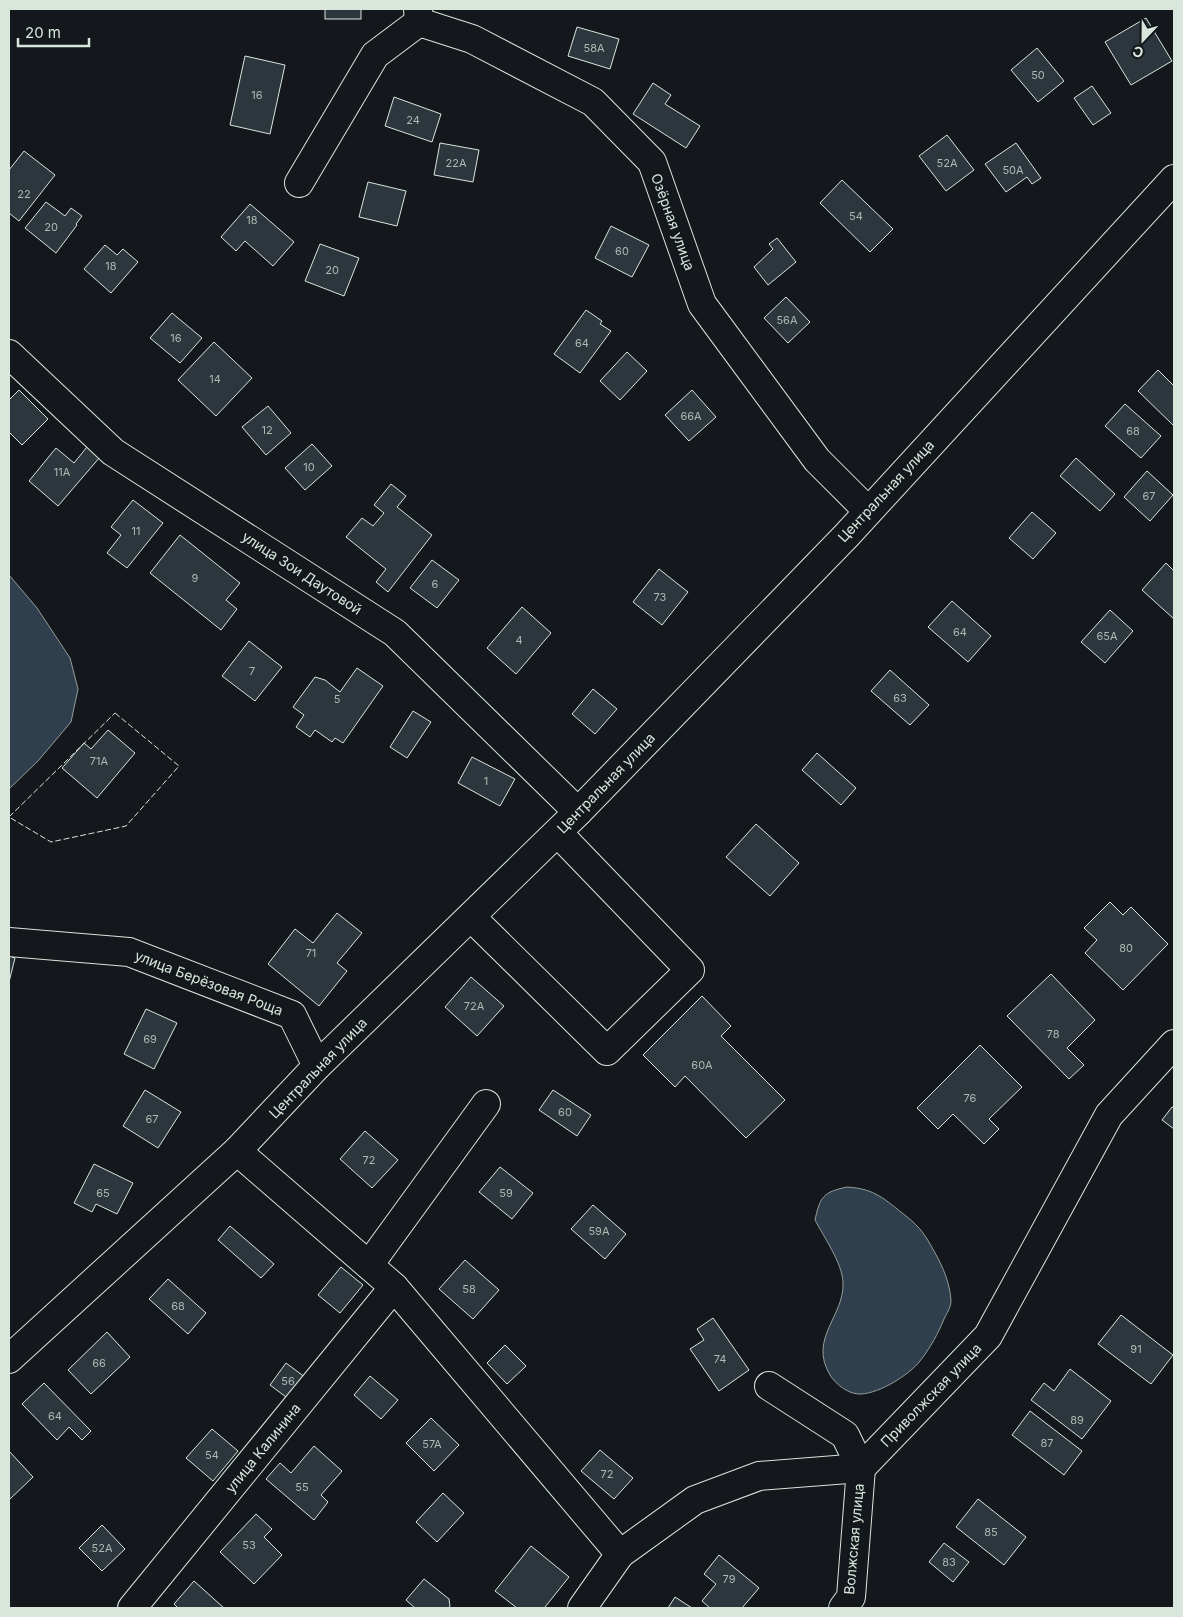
<svg xmlns="http://www.w3.org/2000/svg" width="1183" height="1617" viewBox="0 0 1183 1617" font-family="Inter,sans-serif">
  <style>
    .water { fill: #2f3f4d; stroke: #939e99 }
    .building { fill: #2c363c; stroke: #d8e6dc }
    .lines { fill: none; stroke-linecap: round; stroke-linejoin: round }
    .minor-casing { stroke: #d8e6dc; stroke-width: 30 }
    .minor { stroke: #14181c; stroke-width: 28 }
    .fence { stroke: #d8e6dc; stroke-width: 1; stroke-dasharray: 6 2.5; stroke-linecap: butt }
    .labels { text-anchor: middle; stroke-width: 4; stroke-linejoin: round; paint-order: stroke }
    .number-label { font-size: 11px; fill: #adbab4 }
    .street-label { font-size: 14px; fill: #d8e6dc; stroke: #14181c }
  </style>
  <rect width="100%" height="100%" fill="#14181c"/>
  <g class="water">
    <polygon points="9,575 37,608 70,658 78,689 71,722 38,761 9,789"/>
    <path d="M847,1187C876,1189 884,1199 906,1216C921,1228 925,1235 934,1251C943,1267 950,1283 951,1301C951,1307 947,1313 944,1319C938,1334 930,1348 920,1361C909,1375 880,1393 861,1394C850,1395 836,1385 830,1375C808,1338 845,1316 843,1282C842,1263 824,1237 815,1220C820,1197 823,1192 847,1187Z"/>
  </g>
  <g class="building">
    <rect x="325" y="9" width="36" height="10"/>
    <polygon points="1146,18 1172,61 1131,85 1105,42"/>
    <polygon points="577,27 619,39 610,69 568,56"/>
    <polygon points="1037,48 1064,81 1038,102 1011,70"/>
    <polygon points="245,56 285,65 270,134 230,125"/>
    <polygon points="653,83 671,95 665,104 700,126 686,148 633,114"/>
    <polygon points="1092,86 1111,113 1093,125 1074,98"/>
    <polygon points="394,97 441,114 432,142 385,126"/>
    <polygon points="947,135 974,170 946,191 919,156"/>
    <polygon points="440,143 479,150 473,182 434,175"/>
    <polygon points="1016,143 1041,178 1032,184 1027,177 1006,192 985,164"/>
    <polygon points="24,151 55,175 19,221 9,213 9,170"/>
    <polygon points="842,180 893,229 870,252 820,203"/>
    <polygon points="368,182 406,191 397,226 359,217"/>
    <polygon points="46,202 65,216 71,208 82,216 76,224 77,225 56,253 25,228"/>
    <polygon points="250,204 294,242 273,266 245,241 236,251 221,237"/>
    <polygon points="611,226 649,245 632,277 595,258"/>
    <polygon points="777,238 796,262 768,285 754,267 773,249 769,244"/>
    <polygon points="320,244 359,258 344,296 305,281"/>
    <polygon points="105,245 117,255 123,249 138,262 111,293 84,269"/>
    <polygon points="786,297 810,322 788,343 764,318"/>
    <polygon points="586,310 602,321 600,324 611,331 580,373 554,354"/>
    <polygon points="172,313 202,338 180,363 150,338"/>
    <polygon points="214,342 252,378 216,416 178,380"/>
    <polygon points="627,352 647,371 620,400 600,381"/>
    <polygon points="1158,370 1174,386 1174,426 1138,391"/>
    <polygon points="19,390 48,419 22,445 9,432 9,400"/>
    <polygon points="692,390 716,417 689,441 665,415"/>
    <polygon points="1125,404 1161,436 1141,458 1105,426"/>
    <polygon points="268,406 291,433 266,455 242,427"/>
    <polygon points="312,444 332,466 305,490 285,468"/>
    <polygon points="87,447 100,457 58,506 29,481 56,448 74,463"/>
    <polygon points="1076,458 1115,494 1100,511 1060,476"/>
    <polygon points="1147,471 1173,495 1150,521 1124,497"/>
    <polygon points="391,484 406,496 397,507 432,535 388,592 376,582 386,569 346,537 362,518 373,526 384,513 374,505"/>
    <polygon points="133,500 163,523 127,568 107,553 121,535 111,527"/>
    <polygon points="1032,512 1056,533 1033,559 1009,538"/>
    <polygon points="180,535 240,583 226,600 237,609 221,630 150,573"/>
    <polygon points="432,560 459,580 437,608 410,588"/>
    <polygon points="1166,563 1174,571 1174,619 1142,590"/>
    <polygon points="659,569 688,592 662,625 633,602"/>
    <polygon points="952,601 991,636 968,662 928,627"/>
    <polygon points="522,607 551,633 516,674 487,648"/>
    <polygon points="1110,610 1133,631 1105,663 1081,642"/>
    <polygon points="249,641 282,667 255,701 222,676"/>
    <polygon points="357,668 383,686 343,743 335,738 332,742 315,730 310,737 296,727 304,715 293,707 315,677 325,680 340,692"/>
    <polygon points="890,670 929,705 910,725 871,691"/>
    <polygon points="593,689 617,709 595,734 572,714"/>
    <polygon points="413,711 431,722 407,758 390,747"/>
    <polygon points="108,730 135,753 97,798 62,768 84,743 91,749"/>
    <polygon points="817,753 856,788 841,805 802,770"/>
    <polygon points="472,757 515,779 500,806 458,783"/>
    <polygon points="756,824 799,863 770,896 726,857"/>
    <polygon points="1110,902 1123,915 1131,907 1168,944 1123,990 1085,953 1097,940 1084,928"/>
    <polygon points="337,913 362,933 337,963 347,971 319,1006 268,964 295,929 313,943"/>
    <polygon points="9,956 15,958 9,982"/>
    <polygon points="1051,974 1095,1020 1067,1048 1084,1065 1069,1079 1007,1016"/>
    <polygon points="471,977 504,1006 477,1036 445,1007"/>
    <polygon points="702,996 731,1026 721,1036 785,1100 746,1138 685,1076 675,1087 643,1055"/>
    <polygon points="146,1009 177,1023 154,1069 124,1054"/>
    <polygon points="980,1045 1022,1087 989,1119 999,1129 984,1144 953,1114 938,1129 917,1108"/>
    <polygon points="145,1090 181,1112 158,1148 123,1126"/>
    <polygon points="553,1090 591,1115 577,1136 539,1110"/>
    <polygon points="1172,1107 1174,1108 1174,1129 1162,1120"/>
    <polygon points="365,1131 398,1160 372,1188 340,1159"/>
    <polygon points="94,1164 133,1183 117,1214 96,1204 92,1212 74,1203"/>
    <polygon points="500,1167 533,1193 512,1219 479,1192"/>
    <polygon points="593,1205 626,1234 605,1259 571,1229"/>
    <polygon points="230,1226 274,1264 261,1278 218,1240"/>
    <polygon points="465,1260 499,1290 473,1319 439,1289"/>
    <polygon points="341,1267 363,1285 340,1313 318,1295"/>
    <polygon points="168,1279 206,1313 188,1334 149,1299"/>
    <polygon points="1121,1315 1173,1355 1151,1384 1098,1344"/>
    <polygon points="713,1318 749,1370 719,1391 690,1349 704,1340 697,1329"/>
    <polygon points="107,1332 130,1357 91,1394 68,1370"/>
    <polygon points="505,1345 526,1366 507,1384 487,1363"/>
    <polygon points="286,1363 306,1378 290,1400 270,1385"/>
    <polygon points="1070,1369 1111,1401 1082,1439 1031,1400 1044,1383 1054,1391"/>
    <polygon points="370,1376 398,1400 381,1419 354,1395"/>
    <polygon points="44,1383 91,1431 82,1440 69,1427 57,1440 22,1404"/>
    <polygon points="1030,1411 1082,1451 1064,1475 1012,1435"/>
    <polygon points="431,1418 459,1445 434,1471 406,1443"/>
    <polygon points="212,1429 238,1451 213,1481 186,1458"/>
    <polygon points="314,1446 342,1471 321,1495 328,1502 314,1520 266,1479 280,1463 291,1473"/>
    <polygon points="600,1450 633,1478 614,1499 581,1471"/>
    <polygon points="9,1451 33,1477 9,1500"/>
    <polygon points="443,1493 464,1513 437,1542 416,1522"/>
    <polygon points="978,1499 1026,1537 1004,1565 956,1527"/>
    <polygon points="256,1514 272,1529 264,1537 282,1555 254,1584 220,1552"/>
    <polygon points="102,1525 125,1549 102,1571 79,1548"/>
    <polygon points="944,1543 969,1562 953,1582 929,1562"/>
    <polygon points="531,1546 569,1577 545,1607 547,1608 517,1608 495,1591"/>
    <polygon points="719,1555 759,1588 742,1608 710,1608 702,1601 716,1584 704,1574"/>
    <polygon points="424,1579 449,1599 450,1606 448,1608 415,1608 406,1600"/>
    <polygon points="194,1581 224,1608 178,1608 174,1604"/>
    <polygon points="675,1597 692,1608 668,1608"/>
  </g>
  <g class="lines">
    <g class="minor-casing">
      <g id="minor">
        <polyline points="418,9 419,22 472,39 593,102 652,162 702,304 817,460 868,511"/>
        <polyline points="299,183 375,55 419,22"/>
        <polyline points="9,354 113,452 395,633 578,812"/>
        <polyline points="471,917 607,1051 690,970 558,833"/>
        <polyline points="9,942 129,952 292,1015 317,1066"/>
        <polyline points="237,1151 394,1287 620,1554"/>
        <polyline points="369,1265 486,1104"/>
        <polyline points="9,1359 237,1151 317,1066 578,812 846,536 1174,179"/>
        <polyline points="769,1386 845,1435 861,1468 851,1597 843,1608"/>
        <polyline points="132,1608 394,1287"/>
        <polyline points="582,1608 620,1554 695,1500 759,1476 861,1468 988,1336 1109,1115 1174,1044"/>
      </g>
    </g>
    <use href="#minor" class="minor"/>
    <polygon class="fence" points="115,713 179,766 126,826 51,842 9,817"/>
  </g>
  <g class="labels">
    <g class="number-label">
      <text x="594" y="52">58А</text>
      <text x="1038" y="79">50</text>
      <text x="257" y="99">16</text>
      <text x="413" y="124">24</text>
      <text x="456" y="167">22А</text>
      <text x="947" y="167">52А</text>
      <text x="1013" y="174">50А</text>
      <text x="24" y="198">22</text>
      <text x="856" y="220">54</text>
      <text x="252" y="224">18</text>
      <text x="51" y="231">20</text>
      <text x="622" y="255">60</text>
      <text x="111" y="270">18</text>
      <text x="332" y="274">20</text>
      <text x="787" y="324">56А</text>
      <text x="176" y="342">16</text>
      <text x="582" y="347">64</text>
      <text x="215" y="383">14</text>
      <text x="691" y="420">66А</text>
      <text x="267" y="434">12</text>
      <text x="1133" y="435">68</text>
      <text x="309" y="471">10</text>
      <text x="62" y="476">11А</text>
      <text x="1149" y="500">67</text>
      <text x="136" y="535">11</text>
      <text x="195" y="582">9</text>
      <text x="435" y="588">6</text>
      <text x="660" y="601">73</text>
      <text x="960" y="636">64</text>
      <text x="1107" y="640">65А</text>
      <text x="519" y="644">4</text>
      <text x="252" y="675">7</text>
      <text x="900" y="702">63</text>
      <text x="337" y="703">5</text>
      <text x="99" y="765">71А</text>
      <text x="486" y="785">1</text>
      <text x="1126" y="952">80</text>
      <text x="311" y="957">71</text>
      <text x="474" y="1010">72А</text>
      <text x="1053" y="1038">78</text>
      <text x="150" y="1043">69</text>
      <text x="702" y="1069">60А</text>
      <text x="970" y="1102">76</text>
      <text x="565" y="1116">60</text>
      <text x="152" y="1123">67</text>
      <text x="369" y="1164">72</text>
      <text x="103" y="1197">65</text>
      <text x="506" y="1197">59</text>
      <text x="599" y="1235">59А</text>
      <text x="469" y="1293">58</text>
      <text x="178" y="1310">68</text>
      <text x="1136" y="1353">91</text>
      <text x="720" y="1363">74</text>
      <text x="99" y="1367">66</text>
      <text x="288" y="1385">56</text>
      <text x="55" y="1420">64</text>
      <text x="1077" y="1424">89</text>
      <text x="1047" y="1447">87</text>
      <text x="432" y="1448">57А</text>
      <text x="212" y="1459">54</text>
      <text x="607" y="1478">72</text>
      <text x="302" y="1491">55</text>
      <text x="991" y="1536">85</text>
      <text x="249" y="1549">53</text>
      <text x="102" y="1552">52А</text>
      <text x="949" y="1566">83</text>
      <text x="729" y="1583">79</text>
    </g>
    <g class="street-label">
      <text transform="translate(673 222) rotate(70)" y="5">Озёрная улица</text>
      <text transform="translate(886 491) rotate(-47)" y="5">Центральная улица</text>
      <text transform="translate(302 573) rotate(33)" y="5">улица Зои Даутовой</text>
      <text transform="translate(606 783) rotate(-46)" y="5">Центральная улица</text>
      <text transform="translate(209 983) rotate(21)" y="5">улица Берёзовая Роща</text>
      <text transform="translate(318 1068) rotate(-46)" y="5">Центральная улица</text>
      <text transform="translate(931 1395) rotate(-46)" y="5">Приволжская улица</text>
      <text transform="translate(263 1448) rotate(-51)" y="5">улица Калинина</text>
      <text transform="translate(854 1539) rotate(-85)" y="5">Волжская улица</text>
    </g>
  </g>
  <rect width="1183" height="1617" fill="none" stroke="#d8e6dc" stroke-width="20"/>
  <g transform="translate(1143 40) rotate(202)" stroke="#14181c" stroke-width="4" paint-order="stroke">
  <path d="M0-4L9 19L0 12L-9 19Z" fill="#d8e6dc"/>
  <text y="-8" font-size="14" font-weight="bold" text-anchor="middle" fill="#d8e6dc">С</text>
  </g>
  <path d="M18 38v8h71v-8" fill="none" stroke="#d8e6dc" stroke-width="2.5"/>
  <text x="25" y="38" font-size="15" fill="#d8e6dc" stroke="#14181c" stroke-width="4" paint-order="stroke">20 m</text>
</svg>
